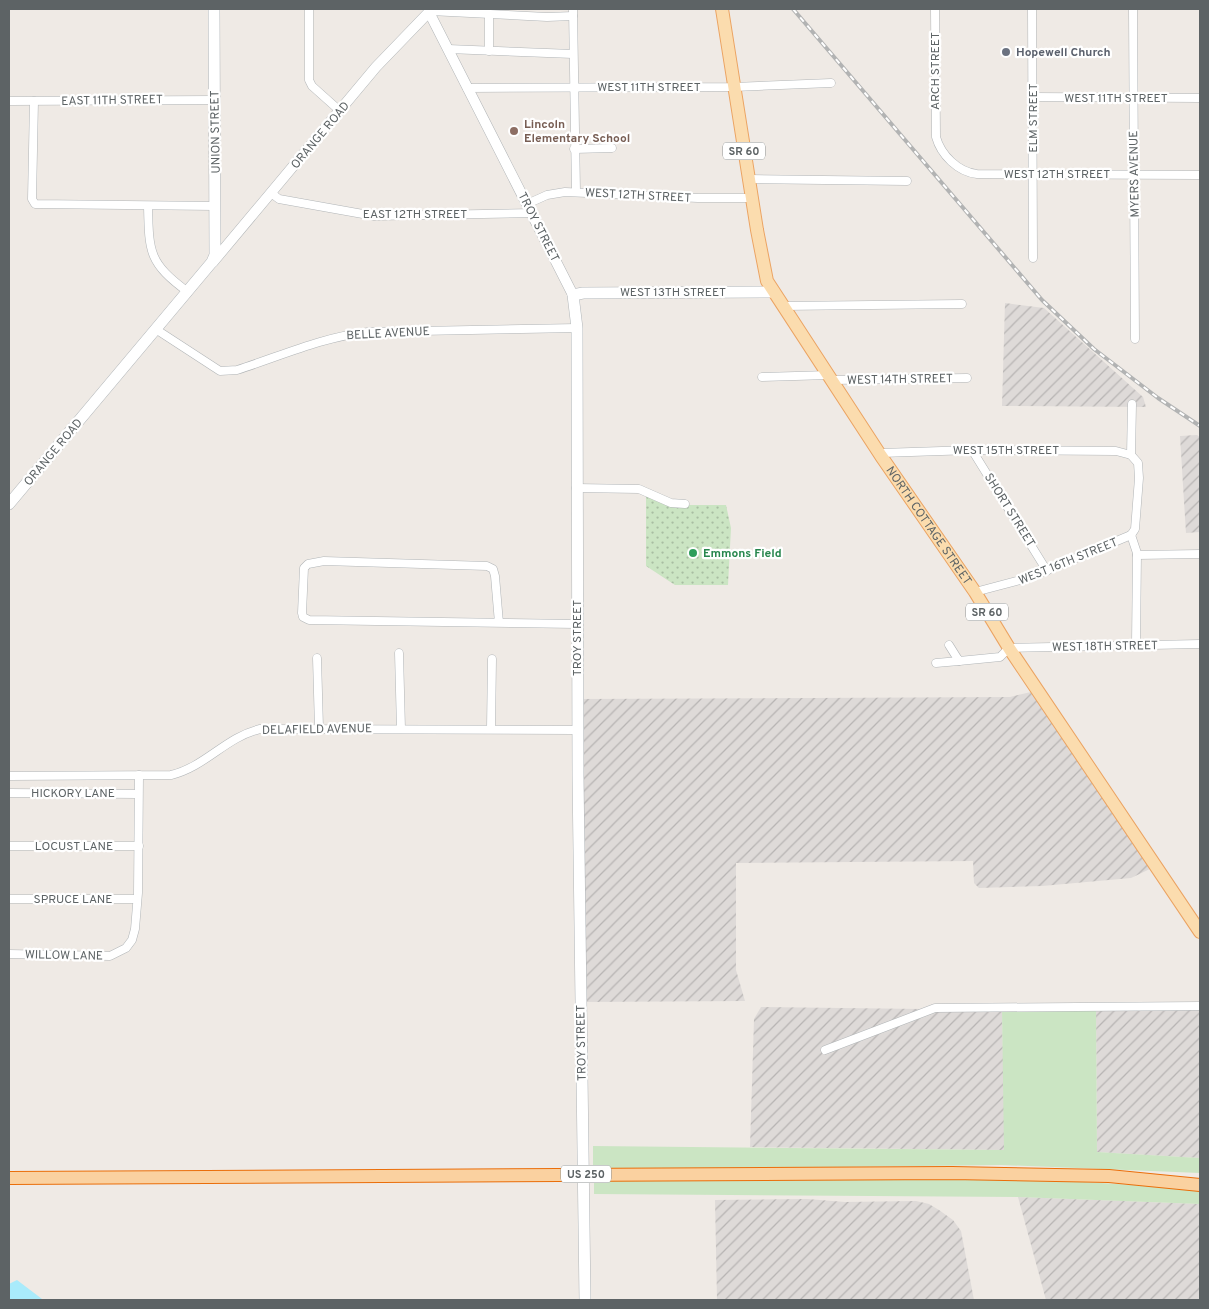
<svg xmlns="http://www.w3.org/2000/svg" width="1209" height="1309" viewBox="0 0 1209 1309" font-family="Overpass,sans-serif">
  <style>
    .industrial { fill: url(#industrial-furrows) }
    .green { fill: #cbe5c3 }
    .park { fill: url(#park-dots) }
    .water { fill: #a9ebfb }
    .lines { fill: none; stroke-linecap: round; stroke-linejoin: round }
    .minor-casing { stroke: #b1b5b7; stroke-width: 9 }
    .tertiary-casing { stroke: #b1b5b7; stroke-width: 11 }
    .secondary-casing { stroke: #b0b5b8; stroke-width: 12 }
    .primary-casing { stroke: #eba362; stroke-width: 14 }
    .trunk-casing { stroke: #ea6e0a; stroke-width: 14 }
    .minor { stroke: #fff; stroke-width: 8 }
    .tertiary { stroke: #fff; stroke-width: 10 }
    .secondary { stroke: #fff; stroke-width: 11 }
    .primary { stroke: #fbdcae; stroke-width: 12 }
    .trunk { stroke: #fad1a0; stroke-width: 12 }
    .rail-casing { stroke: #b2b3b3; stroke-width: 4 }
    .rail { stroke: #fff; stroke-width: 2; stroke-dasharray: 5.5; stroke-linecap: butt }
    .worship-dot { fill: #6b7280; stroke: #fff; stroke-width: 2 }
    .education-dot { fill: #8d6e63; stroke: #fff; stroke-width: 2 }
    .leisure-dot { fill: #2e9e5b; stroke: #fff; stroke-width: 2 }
    .labels { text-anchor: middle; stroke-width: 4.5; stroke-linejoin: round; paint-order: stroke }
    .shield { fill: #fff; stroke: #8e9293; stroke-width: 1 }
    .shield-label { font-size: 11px; font-weight: bold; fill: #5d6365 }
    .worship-label { font-size: 12px; font-weight: bold; fill: #5b616d; stroke: #fff; text-anchor: start }
    .street-label { font-size: 12px; fill: #5d6365; stroke: #fff }
    .education-label { font-size: 12px; font-weight: bold; fill: #785e54; stroke: #fff; text-anchor: start }
    .leisure-label { font-size: 12px; font-weight: bold; fill: #27864d; stroke: #fff; text-anchor: start }
  </style>
  <defs>
    <pattern id="industrial-furrows" width="10" height="10" patternUnits="userSpaceOnUse" patternTransform="scale(1.25)"><rect width="10" height="10" fill="#dedad8"/><path d="M-1 1l2-2M0 10L10 0M9 11l2-2" fill="none" stroke="#b7b4b3"/></pattern>
    <pattern id="park-dots" width="8" height="8" patternUnits="userSpaceOnUse" patternTransform="scale(1.25)"><rect width="8" height="8" fill="#cbe5c3"/><path d="M2 2h.1M6 6h.1" fill="none" stroke="#a8bda2" stroke-width="1.8" stroke-linecap="round"/></pattern>
  </defs>
  <rect width="100%" height="100%" fill="#efeae5"/>
  <g class="industrial">
    <polygon points="1005,303 1044,308 1143,397 1146,407 1002,406"/>
    <polygon points="1197,435 1200,437 1200,532 1186,533 1180,436"/>
    <polygon points="1035,691 1152,868 1131,878 1042,886 979,888 974,883 973,861 736,863 736,970 745,1001 584,1002 580,699 1010,697"/>
    <polygon points="761,1007 1002,1010 1005,1150 750,1147 754,1019"/>
    <polygon points="1096,1009 1200,1010 1200,1158 1097,1152"/>
    <polygon points="1018,1197 1200,1204 1200,1300 1046,1300"/>
    <polygon points="807,1199 845,1202 916,1201 929,1204 939,1210 953,1220 961,1231 974,1300 717,1300 715,1200"/>
  </g>
  <g class="green">
    <polygon points="1096,1009 1097,1152 1200,1158 1200,1173 1001,1165 593,1170 593,1146 1004,1150 1002,1010"/>
    <polygon points="594,1179 946,1179 1068,1181 1200,1189 1200,1204 1018,1197 594,1194"/>
  </g>
  <polygon class="park" points="646,495 666,505 726,505 731,528 728,585 675,585 646,566"/>
  <polygon class="water" points="17,1280 42,1299 42,1300 9,1300 9,1284"/>
  <g class="lines">
    <g class="minor-casing">
      <g id="minor">
        <polyline points="309,9 309,80 312,86 340,111"/>
        <polyline points="573,9 576,192"/>
        <path d="M935,9L936,137C941,155 958,172 977,174L1200,175"/>
        <polyline points="1032,9 1033,258"/>
        <polyline points="1133,9 1135,339"/>
        <polyline points="430,11 547,17 573,16"/>
        <polyline points="448,49 573,54"/>
        <polyline points="489,51 489,14"/>
        <polyline points="467,88 734,87 831,83"/>
        <polyline points="1033,97 1200,98"/>
        <polyline points="9,101 215,100"/>
        <polyline points="34,101 32,199 35,204 215,206"/>
        <polyline points="574,149 612,148"/>
        <polyline points="749,179 907,181"/>
        <polyline points="271,193 279,199 374,216 532,213"/>
        <polyline points="527,204 547,195 565,192 698,198 752,198"/>
        <path d="M148,206C149,253 149,263 188,292"/>
        <polyline points="782,306 962,304"/>
        <path d="M157,330L220,371L237,370C281,356 322,337 368,332L577,328"/>
        <polyline points="762,377 829,375"/>
        <polyline points="832,380 967,378"/>
        <polyline points="972,450 1047,571"/>
        <polyline points="881,453 972,450 1116,451 1131,455"/>
        <polyline points="576,488 639,489 671,503 685,504"/>
        <polyline points="1131,535 1135,529 1139,478 1138,463 1131,455 1132,404"/>
        <polyline points="1131,535 1137,553 1136,644"/>
        <polyline points="1137,555 1200,554"/>
        <polyline points="975,592 1028,578 1131,535"/>
        <polyline points="499,623 495,576 493,569 487,566 324,561 308,564 304,568 302,613 303,617 309,620 576,624"/>
        <polyline points="949,645 959,661 1000,657 1009,648 1200,644"/>
        <polyline points="399,653 401,729"/>
        <polyline points="317,658 319,728"/>
        <polyline points="936,663 959,661"/>
        <polyline points="491,728 492,659"/>
        <path d="M9,776L171,775C205,767 226,737 260,729L577,730"/>
        <polyline points="9,793 138,794"/>
        <polyline points="9,846 139,846"/>
        <polyline points="9,899 137,899"/>
        <polyline points="9,954 110,956 126,948 132,940 135,929 138,893 139,775"/>
        <polyline points="825,1050 935,1008 1200,1006"/>
      </g>
    </g>
    <g class="tertiary-casing">
      <g id="tertiary">
        <polyline points="430,9 431,16 573,295"/>
        <polyline points="213,262 376,67 430,11"/>
      </g>
    </g>
    <g class="secondary-casing">
      <g id="secondary">
        <polyline points="9,504 212,262 215,255 214,9"/>
        <polyline points="585,1300 578,776 577,328 573,295 583,293 774,292"/>
      </g>
    </g>
    <g class="primary-casing">
      <g id="primary">
        <path id="s1" d="M722,9L757,230L767,281L881,456L975,592L1009,648L1200,932"/>
      </g>
    </g>
    <g class="trunk-casing">
      <polyline id="trunk" points="9,1178 952,1173 1109,1176 1200,1185"/>
    </g>
    <use href="#minor" class="minor"/>
    <use href="#tertiary" class="tertiary"/>
    <use href="#secondary" class="secondary"/>
    <use href="#primary" class="primary"/>
    <use href="#trunk" class="trunk"/>
    <g class="rail-casing">
      <polyline id="rail" points="793,9 1042,300 1094,349 1158,398 1200,426"/>
    </g>
    <use href="#rail" class="rail"/>
  </g>
  <circle class="worship-dot" cx="1006" cy="52" r="5"/>
  <circle class="education-dot" cx="514" cy="131" r="5"/>
  <circle class="leisure-dot" cx="693" cy="553" r="5"/>
  <g class="labels">
    <g class="shield">
      <rect x="723" y="142.5" width="42" height="17" rx="4"/>
      <rect x="966" y="603.5" width="42" height="17" rx="4"/>
      <rect x="561" y="1165.5" width="50" height="17" rx="4"/>
    </g>
    <g class="shield-label">
      <text x="744" y="155">SR 60</text>
      <text x="987" y="616">SR 60</text>
      <text x="586" y="1178">US 250</text>
    </g>
    <g class="worship-label">
      <text x="1016" y="56">Hopewell Church</text>
    </g>
    <g class="street-label">
      <text transform="translate(935 71) rotate(-90)" y="4">ARCH STREET</text>
      <text x="649" y="91">WEST 11TH STREET</text>
      <text x="1116" y="102">WEST 11TH STREET</text>
      <text transform="translate(112 100) rotate(-1)" y="4">EAST 11TH STREET</text>
      <text transform="translate(1033 118) rotate(-90)" y="4">ELM STREET</text>
      <text transform="translate(215 132) rotate(-91)" y="4">UNION STREET</text>
      <text transform="translate(320 135) rotate(-50)" y="4">ORANGE ROAD</text>
      <text x="1057" y="178">WEST 12TH STREET</text>
      <text transform="translate(1134 174) rotate(-91)" y="4">MYERS AVENUE</text>
      <text transform="translate(638 195) rotate(3)" y="4">WEST 12TH STREET</text>
      <text x="415" y="218">EAST 12TH STREET</text>
      <text transform="translate(539 227) rotate(63)" y="4">TROY STREET</text>
      <text x="673" y="296">WEST 13TH STREET</text>
      <text transform="translate(388 333) rotate(-3)" y="4">BELLE AVENUE</text>
      <text transform="translate(900 379) rotate(-1)" y="4">WEST 14TH STREET</text>
      <text x="1006" y="454">WEST 15TH STREET</text>
      <text transform="translate(53 452) rotate(-50)" y="4">ORANGE ROAD</text>
      <text transform="translate(1010 510) rotate(58)" y="4">SHORT STREET</text>
      <text dy="4" stroke="none"><textPath href="#s1" startOffset="569">NORTH COTTAGE STREET</textPath></text>
      <text transform="translate(1068 561) rotate(-22)" y="4">WEST 16TH STREET</text>
      <text transform="translate(577 638) rotate(-90)" y="4">TROY STREET</text>
      <text transform="translate(1105 646) rotate(-1)" y="4">WEST 18TH STREET</text>
      <text transform="translate(317 729) rotate(-1)" y="4">DELAFIELD AVENUE</text>
      <text x="73" y="797">HICKORY LANE</text>
      <text x="74" y="850">LOCUST LANE</text>
      <text x="73" y="903">SPRUCE LANE</text>
      <text transform="translate(64 955) rotate(1)" y="4">WILLOW LANE</text>
      <text transform="translate(581 1043) rotate(-91)" y="4">TROY STREET</text>
    </g>
    <g class="education-label">
      <text x="524" y="128">Lincoln<tspan x="524" dy="14">Elementary School</tspan></text>
    </g>
    <g class="leisure-label">
      <text x="703" y="557">Emmons Field</text>
    </g>
  </g>
  <rect width="1209" height="1309" fill="none" stroke="#5d6365" stroke-width="20"/>
</svg>
